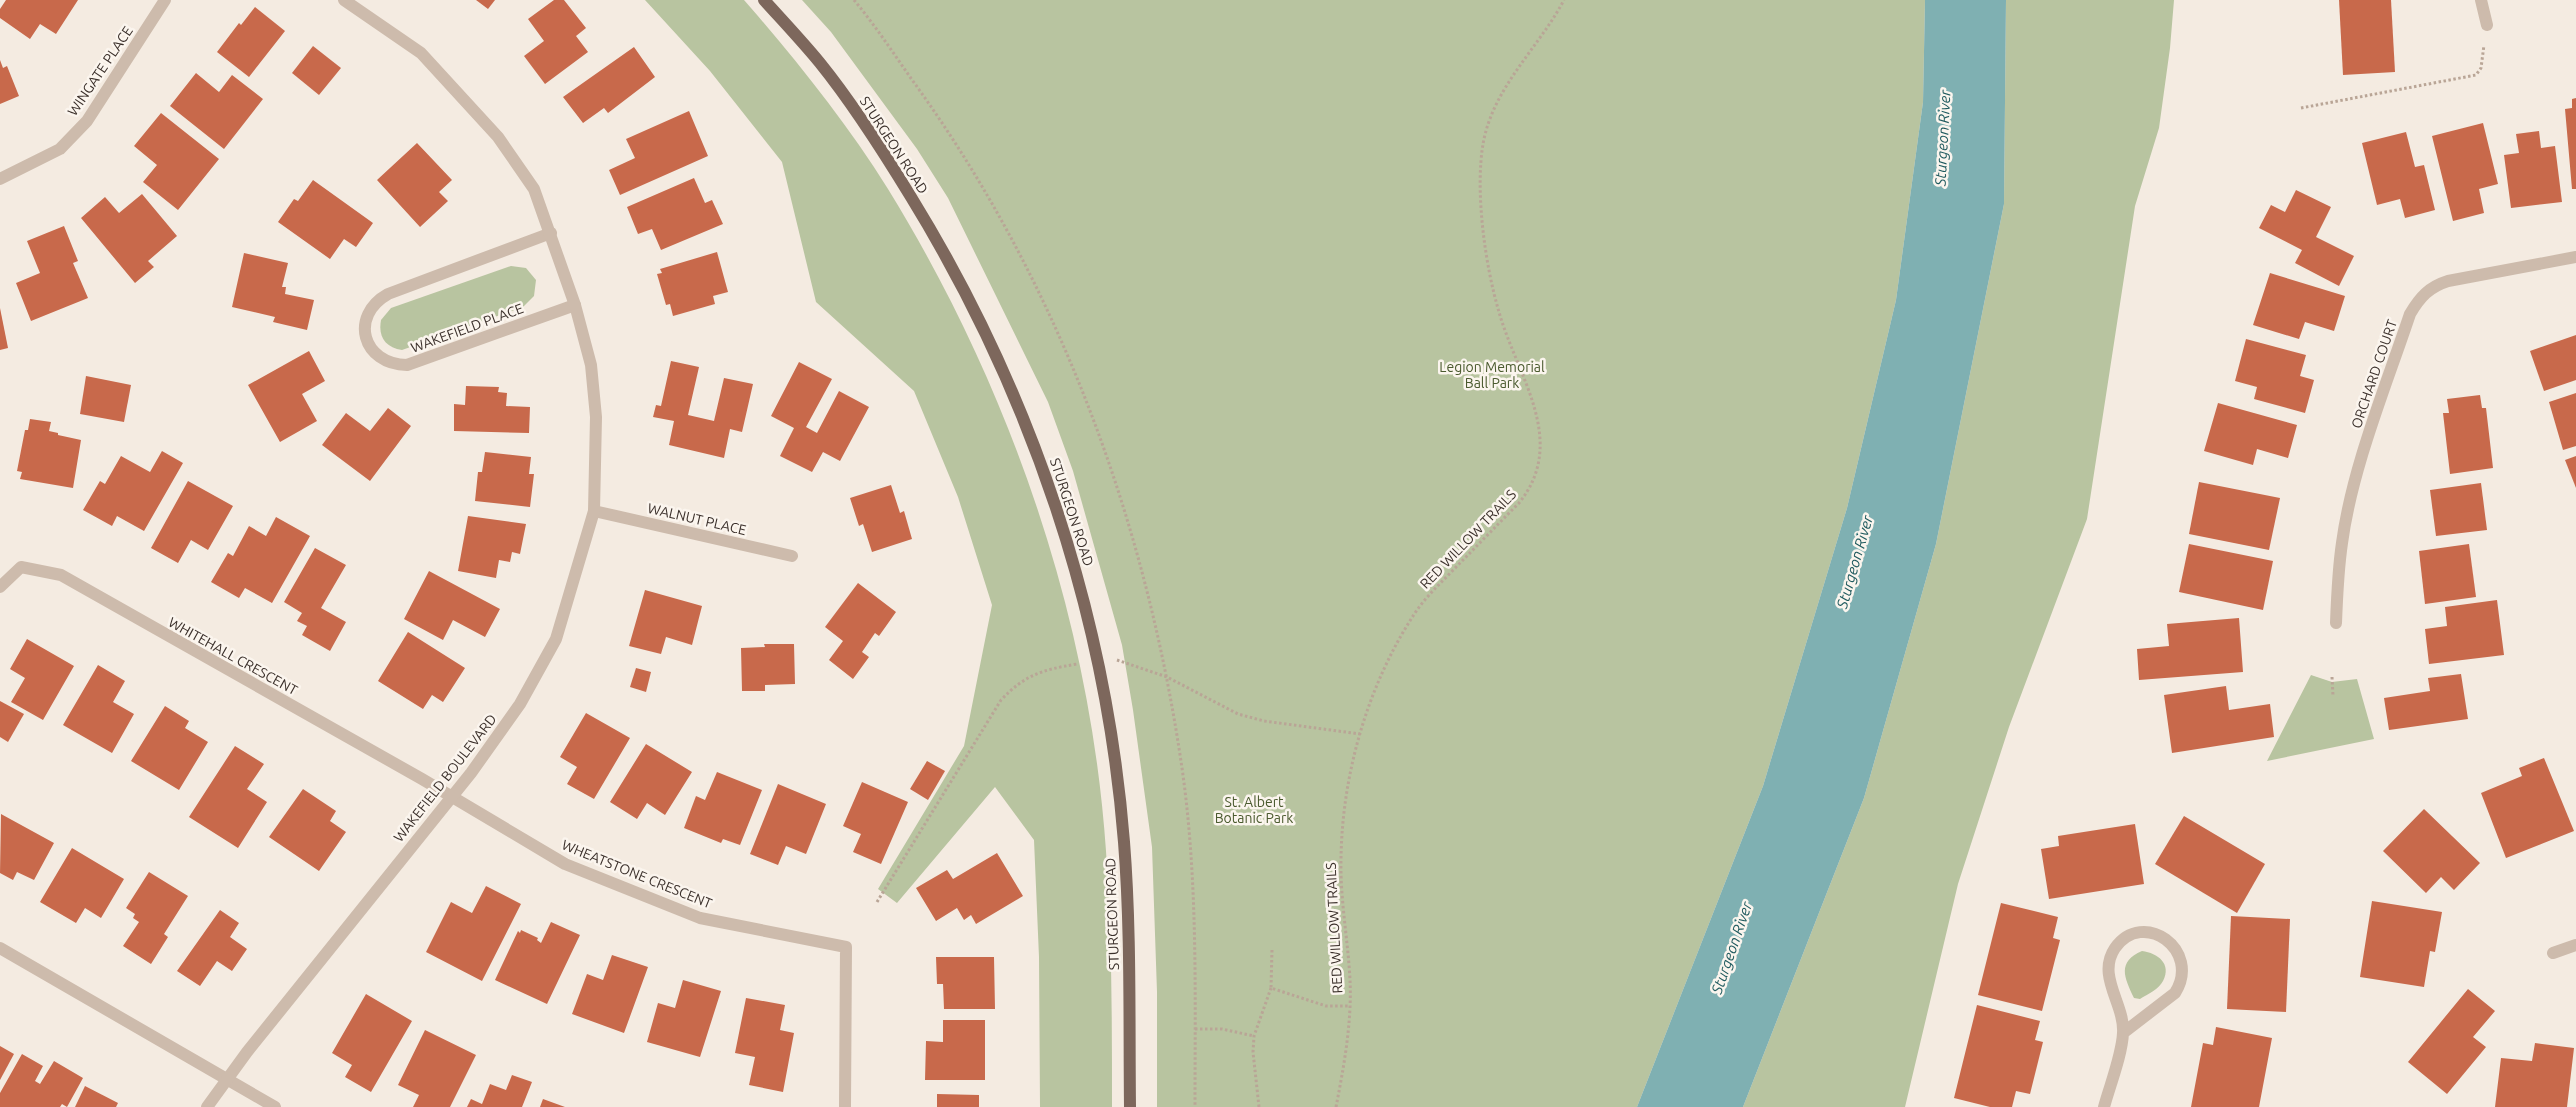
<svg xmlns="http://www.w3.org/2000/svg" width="2576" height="1107" viewBox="0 0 2576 1107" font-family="Ubuntu,sans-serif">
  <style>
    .green { fill: #b8c4a0 }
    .water { fill: #7fb0b2 }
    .building { fill: #c8694b }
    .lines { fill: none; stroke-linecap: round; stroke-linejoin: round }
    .path { stroke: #b9a596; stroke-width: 3; stroke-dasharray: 2.5 2.5; stroke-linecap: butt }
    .minor { stroke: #cdbbac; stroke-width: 12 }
    .major { stroke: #7d675c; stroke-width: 12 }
    .labels { text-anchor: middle; stroke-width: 5; stroke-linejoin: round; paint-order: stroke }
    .street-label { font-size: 14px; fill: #3b302b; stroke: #fbf5ee }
    .park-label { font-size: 14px; fill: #4a5a2e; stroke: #fbf5ee }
    .water-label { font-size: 15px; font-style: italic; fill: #1f5a5e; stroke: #fbf5ee }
  </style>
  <rect width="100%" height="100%" fill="#f4ebe1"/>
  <g class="green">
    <path d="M645,0H744L751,8C800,65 848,125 888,189C1010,387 1090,618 1106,851C1112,936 1112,1022 1112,1107H1040L1039,957L1034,840L995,787L897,903L878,889L964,746L992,605L958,497L914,391L816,302L782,162L710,71Z"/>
    <polygon points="802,0 1925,0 1923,102 1896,300 1847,508 1763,786 1637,1107 1157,1107 1157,992 1152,847 1133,710 1122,645 1073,471 1048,402 948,198 917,149 831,32"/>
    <polygon points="2006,0 2174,0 2170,48 2159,128 2135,206 2087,519 2009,727 1958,884 1905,1107 1743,1107 1864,798 1936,544 2004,204"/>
    <path d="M511,266L526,268L536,280L534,296L523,307L402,350C385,347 378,337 381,320L391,308Z"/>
    <polygon points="2311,675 2332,682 2357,679 2374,739 2267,761"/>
    <path d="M2142,951C2158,953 2172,964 2163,981C2159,989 2148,994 2140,999L2134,998C2124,977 2117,962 2142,951Z"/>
  </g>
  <polygon class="water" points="1925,0 2006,0 2004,204 1936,544 1864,798 1743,1107 1637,1107 1763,786 1847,508 1896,300 1923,102"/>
  <g class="building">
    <polygon points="6,0 78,0 56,34 40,24 30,39 0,18 0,9"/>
    <polygon points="476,0 495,0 488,9"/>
    <polygon points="554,0 564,0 586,28 576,36 588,52 545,84 524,56 544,41 528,19"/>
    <polygon points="2339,0 2391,0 2395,72 2343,75"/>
    <polygon points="255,7 285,31 249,77 217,52 239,23 241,25"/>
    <polygon points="313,46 341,68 319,95 292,73"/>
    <polygon points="634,47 655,77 608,113 604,108 583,123 563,97"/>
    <polygon points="0,60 3,68 7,66 19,96 0,104"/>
    <polygon points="196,73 219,92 232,75 263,99 224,149 170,106"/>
    <polygon points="2576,98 2576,189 2572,189 2565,109 2572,108 2572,99"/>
    <polygon points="689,111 708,156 620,195 609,170 635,158 626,139"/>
    <polygon points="161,113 219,159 178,210 143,182 157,165 134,146"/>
    <polygon points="2483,123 2498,184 2479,189 2484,213 2453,221 2432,136"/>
    <polygon points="2539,131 2541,148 2555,146 2562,202 2511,208 2504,155 2519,153 2516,134"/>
    <polygon points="2406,132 2415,167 2424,165 2435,210 2405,218 2400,199 2377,205 2362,143"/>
    <polygon points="417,143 452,180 439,192 448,201 420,227 377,180"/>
    <polygon points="694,178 705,203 712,200 723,224 661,250 652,229 638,234 627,207"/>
    <polygon points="313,180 373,223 356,247 344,239 330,259 278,222 294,199 298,201"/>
    <polygon points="2296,190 2331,207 2316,237 2354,256 2339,286 2295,263 2302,250 2259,228 2271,205 2285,212"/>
    <polygon points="142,194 177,236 148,261 154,267 135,283 81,218 105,197 119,213"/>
    <polygon points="64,226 78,261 73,263 88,298 31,321 16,283 40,273 27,241"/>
    <polygon points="717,252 728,292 713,296 715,304 673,316 670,304 666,305 657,274 662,273 660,269"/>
    <polygon points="244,253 288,263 282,287 286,287 285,294 314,300 307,330 273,322 275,317 232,307"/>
    <polygon points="2270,273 2345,296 2334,331 2305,322 2299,339 2253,325"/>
    <polygon points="0,308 8,348 0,350"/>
    <polygon points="2576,335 2576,380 2544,391 2530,351"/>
    <polygon points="2246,339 2306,355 2300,376 2314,380 2305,413 2254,399 2257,387 2235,381"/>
    <polygon points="309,351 325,381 302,394 317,421 280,442 248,385"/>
    <polygon points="671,361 699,367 688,415 714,421 724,378 753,384 742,432 730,429 724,458 669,445 674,421 653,417 656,405 661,406"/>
    <polygon points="799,362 832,379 806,427 817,433 839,391 869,407 840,461 823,452 812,472 780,456 794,428 771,416"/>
    <polygon points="86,376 131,385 124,422 80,414"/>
    <polygon points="466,386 499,387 498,392 507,393 506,406 530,407 529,433 454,431 454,404 465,405"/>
    <polygon points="2576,393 2576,446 2563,450 2549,402"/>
    <polygon points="2480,395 2482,408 2486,408 2493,468 2450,474 2443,413 2449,413 2447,399"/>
    <polygon points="2218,403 2297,425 2288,458 2257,449 2253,465 2204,451"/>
    <polygon points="388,408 411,426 370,481 322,445 346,413 370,431"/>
    <polygon points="30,419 51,422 49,431 58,433 58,435 81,440 73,488 20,479 22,472 17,471 25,430 28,430"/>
    <polygon points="162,451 183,463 144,531 117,516 112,526 83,510 100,481 105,484 121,456 150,472"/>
    <polygon points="485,452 531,457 529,474 534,474 530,507 475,501 478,472 482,472"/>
    <polygon points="2576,456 2576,488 2565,460"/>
    <polygon points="188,481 233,506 208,550 191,540 178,563 151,548"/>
    <polygon points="2199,482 2280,498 2269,550 2189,534"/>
    <polygon points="2481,483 2487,530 2436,536 2430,490"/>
    <polygon points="891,485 900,513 904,511 912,539 872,552 863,524 859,526 850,498"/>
    <polygon points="468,516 526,524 520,554 512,552 510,562 499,560 496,578 458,571"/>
    <polygon points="276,517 310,536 272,603 245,588 239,598 211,582 228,553 233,556 249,526 266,536"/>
    <polygon points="2189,544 2273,561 2263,610 2179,592"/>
    <polygon points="2469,544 2476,597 2425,604 2419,551"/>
    <polygon points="315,548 346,565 321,608 346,622 330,651 302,635 307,626 297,621 302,613 284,602"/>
    <polygon points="429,571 500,609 485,637 453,620 443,640 404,619"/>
    <polygon points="858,583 896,612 879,636 875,633 862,652 869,657 853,679 829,660 843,641 825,627"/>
    <polygon points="645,590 702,606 692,645 666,637 661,654 629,646"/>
    <polygon points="2497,600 2504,655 2429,664 2425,629 2447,626 2445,607"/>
    <polygon points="2239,618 2243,672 2139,680 2137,649 2169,646 2167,624"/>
    <polygon points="408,632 465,668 443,702 432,695 423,709 378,681"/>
    <polygon points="27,639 74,666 43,720 11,702 25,678 10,669"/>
    <polygon points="764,644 794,644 795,684 765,685 765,691 742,691 741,648 765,647"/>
    <polygon points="98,665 125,681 113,702 134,714 112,753 63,725"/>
    <polygon points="636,668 651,672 646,692 630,687"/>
    <polygon points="2461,674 2468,719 2389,730 2384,698 2430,691 2428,678"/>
    <polygon points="2226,686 2229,710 2270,704 2274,737 2172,753 2164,695"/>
    <polygon points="0,701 24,714 8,742 0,737"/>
    <polygon points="165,706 189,721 185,728 208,742 179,790 131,761"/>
    <polygon points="586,713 630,738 594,799 567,784 577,767 560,757"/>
    <polygon points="646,744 692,772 665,815 647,803 637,819 610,802"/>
    <polygon points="235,746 264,764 247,789 267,802 238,848 189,817"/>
    <polygon points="2544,758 2574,831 2506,858 2481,793 2522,776 2519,768"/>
    <polygon points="927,761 945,771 928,800 910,789"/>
    <polygon points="717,772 762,790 740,845 723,839 721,843 684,828 696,796 705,800"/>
    <polygon points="862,782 908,802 881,864 853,852 861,834 843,826"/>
    <polygon points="778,784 826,804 806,854 786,846 778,865 750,854"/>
    <polygon points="303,789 336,811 330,821 346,832 319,871 269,837"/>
    <polygon points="2424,809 2480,863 2454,890 2441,877 2426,893 2383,851"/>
    <polygon points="1,814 54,843 34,880 17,872 13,880 0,873"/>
    <polygon points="2184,816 2265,864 2237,913 2155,864"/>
    <polygon points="2135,824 2144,884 2049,899 2041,849 2059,846 2058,836"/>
    <polygon points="72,848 124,879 101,918 85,908 76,923 40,902"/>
    <polygon points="997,853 1023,896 976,924 971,915 964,920 957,908 936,921 916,888 947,870 953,879"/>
    <polygon points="149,872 188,896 164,934 168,937 151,964 123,946 139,922 133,918 135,914 126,908"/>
    <polygon points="486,886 521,904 482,981 426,952 451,902 472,913"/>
    <polygon points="2372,901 2442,912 2435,952 2430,951 2424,987 2360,977"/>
    <polygon points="2001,903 2058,917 2053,938 2060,940 2042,1011 1978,995"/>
    <polygon points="220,910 239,923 230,937 247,949 232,971 217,961 200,986 177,971"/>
    <polygon points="2231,916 2290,919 2286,1012 2227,1009"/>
    <polygon points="551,922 580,935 547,1004 495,980 518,931 520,933 521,930 538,938 537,940 541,943"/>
    <polygon points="612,955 648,967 624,1033 572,1014 587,974 603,980"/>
    <polygon points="936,957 994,957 995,1009 944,1009 943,984 937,984"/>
    <polygon points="683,980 721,991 700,1057 647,1042 658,1003 675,1008"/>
    <polygon points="2468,989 2495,1011 2473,1037 2486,1047 2447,1094 2408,1062"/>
    <polygon points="366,994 412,1021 371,1092 345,1077 352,1065 332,1053"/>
    <polygon points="746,998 785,1005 780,1030 794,1033 783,1092 749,1085 755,1057 735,1053"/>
    <polygon points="1977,1005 2040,1021 2035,1040 2043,1042 2030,1094 2016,1091 2012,1107 1990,1107 1954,1098"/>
    <polygon points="943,1020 985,1020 985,1080 925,1080 926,1041 943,1042"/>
    <polygon points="2216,1027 2272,1038 2259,1107 2191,1107 2203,1043 2213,1045"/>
    <polygon points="425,1030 476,1055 450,1107 413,1107 419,1095 398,1085"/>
    <polygon points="2535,1043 2574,1048 2567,1107 2495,1107 2501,1058 2532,1061"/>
    <polygon points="0,1046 14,1054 0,1080"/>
    <polygon points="22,1054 43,1066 35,1081 40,1084 54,1061 83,1078 67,1107 62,1104 60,1107 0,1107 0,1093"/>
    <polygon points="512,1075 532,1082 522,1107 467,1107 471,1099 482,1104 490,1084 506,1090"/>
    <polygon points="85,1086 118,1103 116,1107 75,1107"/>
    <polygon points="937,1094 979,1095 979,1107 937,1107"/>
    <polygon points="543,1099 565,1107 540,1107"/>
  </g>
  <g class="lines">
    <g class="path">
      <path d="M854,0C874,24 892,51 910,77C1058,280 1146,520 1182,768C1198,880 1195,994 1195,1107"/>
      <polyline points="2301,108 2476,75 2481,68 2484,45"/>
      <polyline points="1117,660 1167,677 1238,714 1264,721 1360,734"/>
      <polyline points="2332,677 2333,696"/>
      <path d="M877,902L1001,700C1026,674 1042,670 1077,664"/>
      <polyline points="1272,950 1271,988 1326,1006 1349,1006"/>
      <polyline points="1195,1029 1222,1029 1254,1036"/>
      <polyline points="1259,1107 1253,1052 1254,1036 1271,988"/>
      <path d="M1336,1107C1344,1066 1352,1022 1350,980C1348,940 1340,899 1341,859C1342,774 1368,684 1415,613C1427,595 1443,581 1458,565C1478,545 1498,524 1519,503C1569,441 1517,376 1499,312C1485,265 1475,192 1483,144C1493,87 1538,49 1564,0"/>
    </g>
    <g class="minor">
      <polyline points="2481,0 2487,25"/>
      <polyline points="0,179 60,149 87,121 165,0"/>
      <path d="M551,233L388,294C349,316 362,364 407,365L575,305"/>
      <polyline points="594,511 792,556"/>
      <polyline points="0,587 21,567 61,575 422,779 565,864 700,918 846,947 845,1107"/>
      <path d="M2336,623C2337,596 2338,570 2342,543C2352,468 2386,386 2410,314C2420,297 2429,287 2448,281L2576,257"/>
      <polyline points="0,948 275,1107"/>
      <polyline points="2553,953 2576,945"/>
      <polyline points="207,1107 247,1052 471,773 520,704 556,639 594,511 596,417 591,365 575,305 534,189 498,137 421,53 344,0"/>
      <path d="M2104,1107C2110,1085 2122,1055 2123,1033C2125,1004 2096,976 2115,948C2143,908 2202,950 2175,993L2123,1033"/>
    </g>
    <path class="major" d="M764,0C783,21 802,41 820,63C854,105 883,151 911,197C1031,392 1106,614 1124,842C1131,930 1129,1019 1130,1107"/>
  </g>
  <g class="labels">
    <g class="street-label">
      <text transform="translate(100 71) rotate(-56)" y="5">WINGATE PLACE</text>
      <text transform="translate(894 145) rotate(57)" y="5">STURGEON ROAD</text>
      <text transform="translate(467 328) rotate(-20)" y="5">WAKEFIELD PLACE</text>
      <text transform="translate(2374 374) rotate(-71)" y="5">ORCHARD COURT</text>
      <text transform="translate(1072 512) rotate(72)" y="5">STURGEON ROAD</text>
      <text transform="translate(697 519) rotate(13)" y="5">WALNUT PLACE</text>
      <text transform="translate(1468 539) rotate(-46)" y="5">RED WILLOW TRAILS</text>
      <text transform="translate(233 656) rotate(29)" y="5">WHITEHALL CRESCENT</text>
      <text transform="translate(445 778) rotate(-52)" y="5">WAKEFIELD BOULEVARD</text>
      <text transform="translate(637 874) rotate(22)" y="5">WHEATSTONE CRESCENT</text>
      <text transform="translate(1112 914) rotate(-92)" y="5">STURGEON ROAD</text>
      <text transform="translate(1334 928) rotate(-93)" y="5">RED WILLOW TRAILS</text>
    </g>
    <g class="park-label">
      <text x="1492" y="372">Legion Memorial<tspan x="1492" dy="16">Ball Park</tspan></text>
      <text x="1254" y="807">St. Albert<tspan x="1254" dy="16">Botanic Park</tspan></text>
    </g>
    <g class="water-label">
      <text transform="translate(1943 138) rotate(-87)" y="5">Sturgeon River</text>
      <text transform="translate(1855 562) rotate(-74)" y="5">Sturgeon River</text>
      <text transform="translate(1732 948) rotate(-71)" y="5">Sturgeon River</text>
    </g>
  </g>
</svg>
